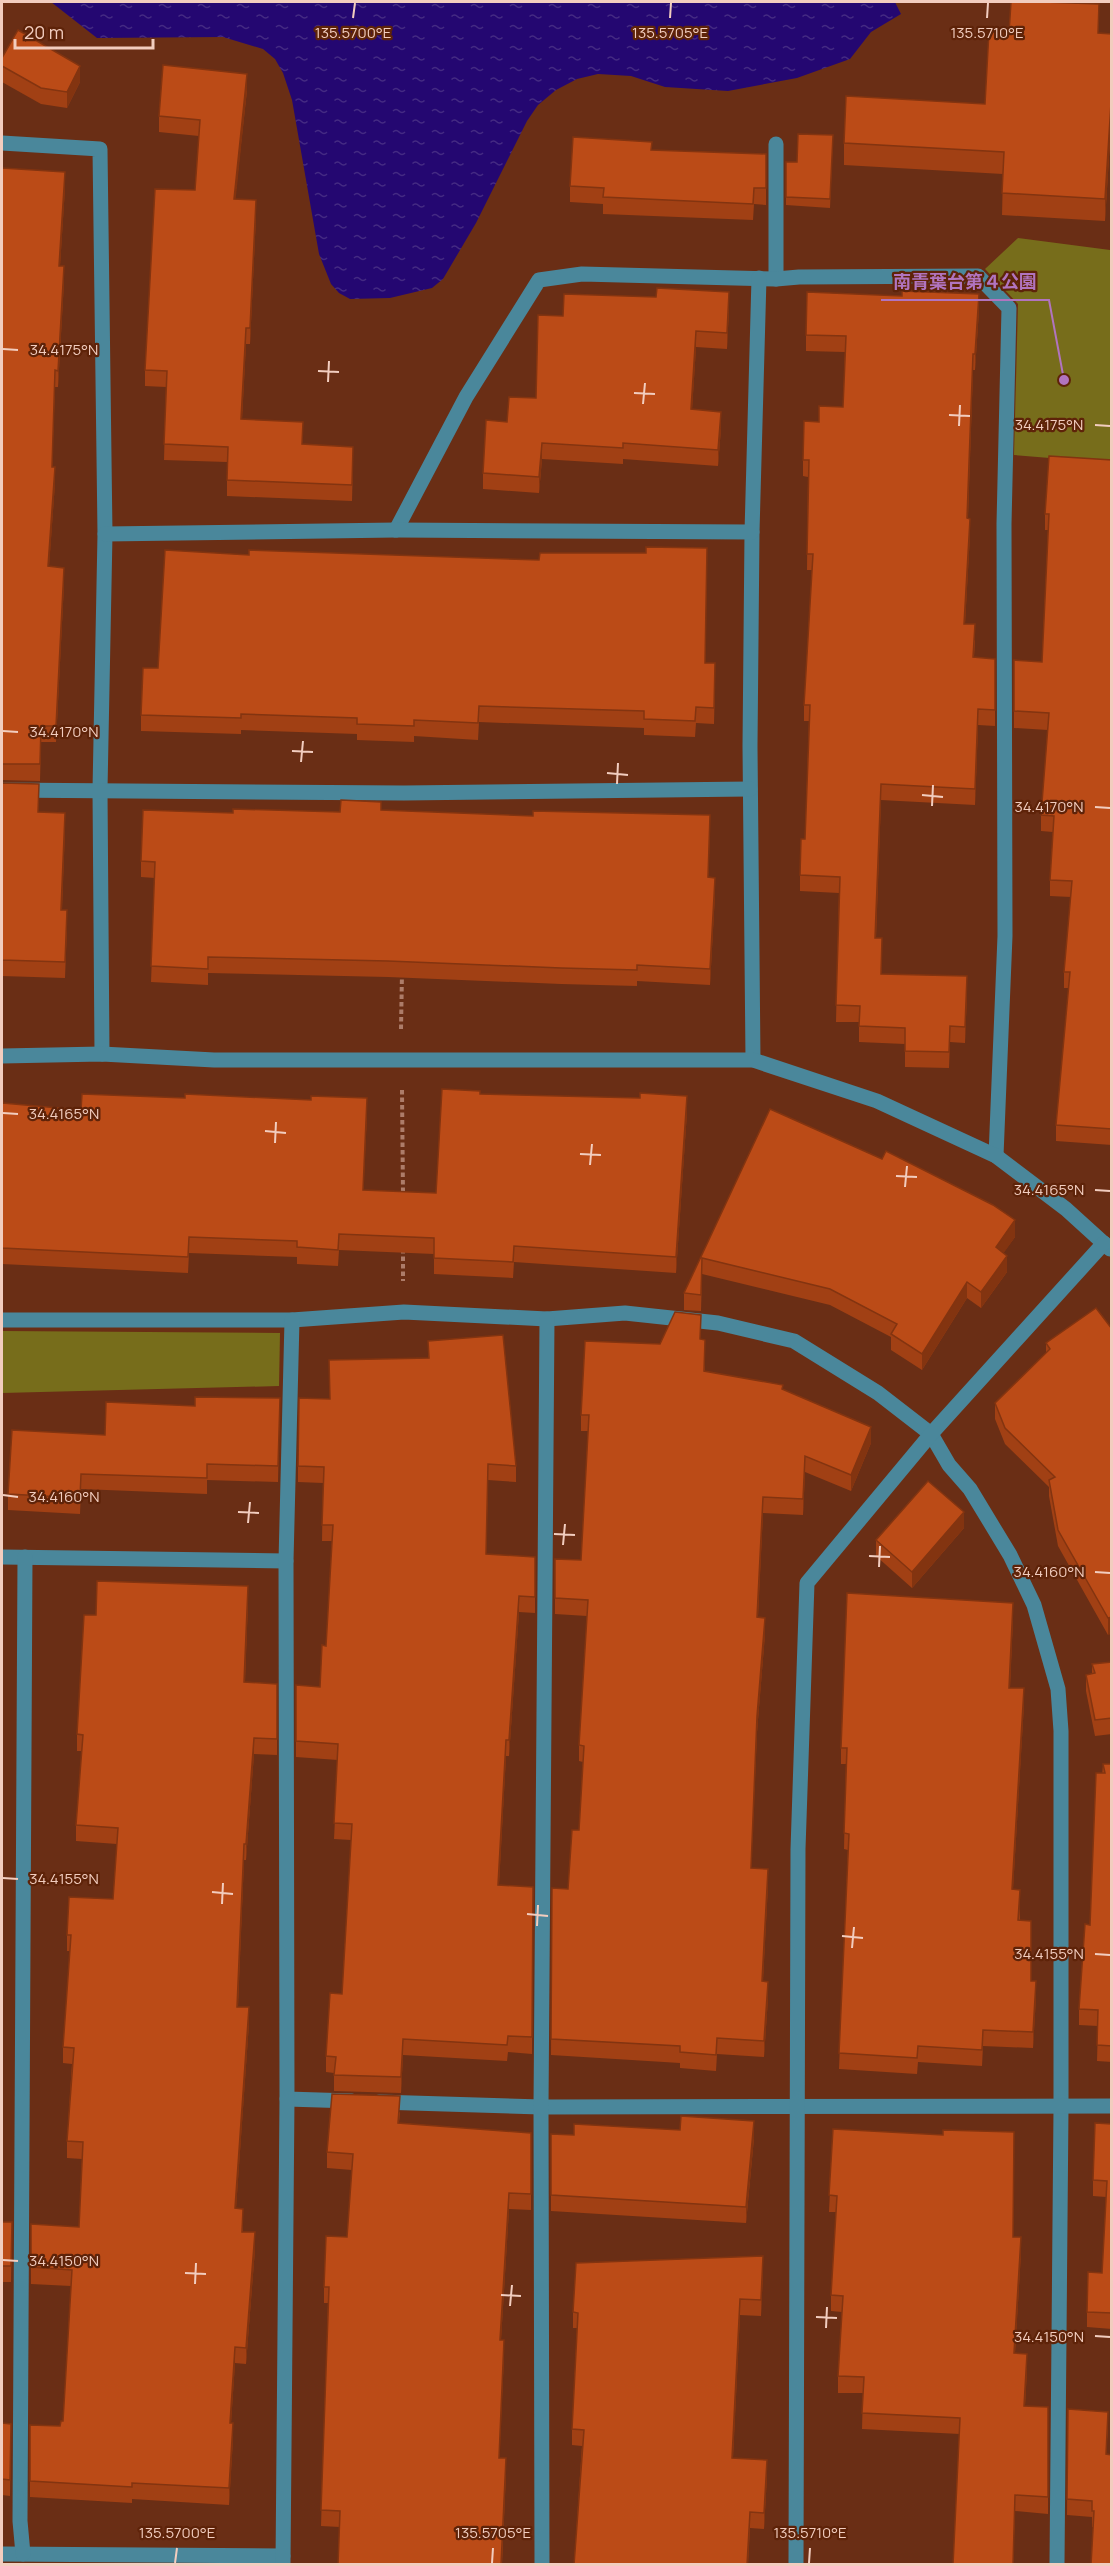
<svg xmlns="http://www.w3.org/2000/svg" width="1113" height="2566" viewBox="0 0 1113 2566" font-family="Manrope,'Noto Sans JP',sans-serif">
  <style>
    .green { fill: #776d1b }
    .water { fill: url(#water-ripples) }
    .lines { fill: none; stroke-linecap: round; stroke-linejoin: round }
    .path { stroke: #ad7c69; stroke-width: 4; stroke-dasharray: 4.5 3; stroke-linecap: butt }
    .minor { stroke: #4a879b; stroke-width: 15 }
    .wall { fill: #a14014 }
    .shaded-wall { fill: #833410 }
    .building { fill: #bb4b17; stroke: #833410; stroke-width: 1.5 }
    .ticks { fill: none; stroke: #f2cdbf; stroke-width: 2 }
    .ticks-label { font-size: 15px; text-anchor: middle; fill: #f2cdbf; stroke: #5e2309; stroke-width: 4.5; stroke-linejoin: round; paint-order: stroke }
    .leader { fill: none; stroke: #b174bf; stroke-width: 2 }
    .callout-dot { fill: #b174bf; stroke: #5e2309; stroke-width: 2 }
    .callout-label { font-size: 18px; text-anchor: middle; font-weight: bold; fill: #b174bf; stroke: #5e2309; stroke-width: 4.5; stroke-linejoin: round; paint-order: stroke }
  </style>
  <defs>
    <pattern id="water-ripples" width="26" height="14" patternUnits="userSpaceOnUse" patternTransform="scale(1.5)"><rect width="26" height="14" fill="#240771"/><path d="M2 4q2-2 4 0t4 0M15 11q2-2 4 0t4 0" fill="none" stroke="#442a83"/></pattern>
  </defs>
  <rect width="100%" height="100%" fill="#6a2e15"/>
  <g class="green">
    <polygon points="1018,238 1110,250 1111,463 1014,455 1018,304 985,269"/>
    <polygon points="2,1331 280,1333 279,1386 2,1393"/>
  </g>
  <polygon class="water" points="51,2 895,2 901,14 871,32 850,59 797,78 728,91 665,87 631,76 598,74 577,79 556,90 538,105 527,121 476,223 443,279 432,288 390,298 350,299 339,293 331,284 319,254 292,100 283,73 275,59 263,49 223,37 97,38"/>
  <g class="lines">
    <g class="path">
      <polyline points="401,1029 402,973"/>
      <polyline points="402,1090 403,1194"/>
      <polyline points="403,1249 403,1281"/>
    </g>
    <g class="minor">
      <polyline points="2,143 100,149 105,534 100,790 102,1054"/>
      <polyline points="776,144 776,279"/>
      <polyline points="396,530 466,397 539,280 582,274 776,279 799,277 978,276 1009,308 1004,524 1005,936 996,1156"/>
      <polyline points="752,532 750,746 753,1060"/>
      <polyline points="105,534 396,530 752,532 759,278"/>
      <polyline points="2,790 404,793 750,789"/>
      <polyline points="2,1056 102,1054 214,1060 753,1060 877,1101 996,1156 1066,1209 1110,1249"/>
      <polyline points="2,1320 292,1320 404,1312 547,1319 625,1313 718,1323 794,1341 878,1393 931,1434 949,1465 970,1489 1010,1555 1034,1605 1058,1689 1061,1731 1061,2108 1057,2564"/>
      <polyline points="2,1557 286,1561"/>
      <polyline points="287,2099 352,2101"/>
      <polyline points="379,2102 541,2107 1112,2106"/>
      <polyline points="2,2554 283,2556"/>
      <polyline points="23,2554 20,2521 25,1557"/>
      <polyline points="283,2564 287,2099 286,1561 292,1320"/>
      <polyline points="542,2564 541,2107 547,1319"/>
      <polyline points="796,2564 798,1849 807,1583 931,1434 1104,1243"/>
    </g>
  </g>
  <g class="wall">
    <polygon points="1009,33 1112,34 1112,109 1105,221 1002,215 1003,174 844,165 844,143 985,104"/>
    <polygon points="2,58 80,82 67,108 41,104 2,82"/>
    <polygon points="247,90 235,199 256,216 250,344 246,344 242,420 303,444 353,462 352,501 227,496 227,462 164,460 166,387 145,386 145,370 195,190 199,136 159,132 159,116"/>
    <polygon points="833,135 830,208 786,205 786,162 797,162"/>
    <polygon points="652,150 766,154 766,205 754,204 753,220 603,214 603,204 570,202 570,186"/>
    <polygon points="2,168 65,188 60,266 64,282 58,387 55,387 52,467 55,483 49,566 64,584 56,742 41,742 40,781 2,780"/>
    <polygon points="729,308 727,349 696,347 692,410 721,428 718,466 623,459 623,464 542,459 539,493 483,489 483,473 507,422 536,398 563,316"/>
    <polygon points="979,310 975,370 973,370 968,518 970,535 965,624 975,641 974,657 995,659 995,726 978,725 975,805 881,800 876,938 882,954 881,974 967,992 965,1043 950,1042 949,1068 905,1067 905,1044 859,1042 859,1022 836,1022 839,893 800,891 800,875 805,839 809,721 804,721 804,705 812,570 807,570 808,477 803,476 803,460 843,407 845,352 806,351 806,335"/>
    <polygon points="1112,460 1112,1145 1056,1141 1056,1125 1069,988 1064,988 1064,972 1071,897 1050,896 1050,880 1053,832 1041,831 1041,815 1048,730 1014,728 1014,660 1042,662 1048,530 1045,530 1045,514"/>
    <polygon points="705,663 715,680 714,724 696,723 695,737 644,735 644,728 479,722 478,740 414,736 414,742 357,740 357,734 241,730 241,734 141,731 141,715 158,668"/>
    <polygon points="2,783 39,812 65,829 62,910 67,926 65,978 2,976"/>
    <polygon points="381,810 710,832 708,877 715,894 710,985 637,981 637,986 561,984 388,977 208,973 208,985 151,982 155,878 141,877 141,861 233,813 340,812"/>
    <polygon points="480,1094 687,1112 676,1273 514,1262 513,1278 434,1274 434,1254 339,1250 338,1266 297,1264 297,1257 189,1253 188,1273 2,1264 2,1101 3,1103 81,1110 367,1114 363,1190 436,1193"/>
    <polygon points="770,1109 1015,1237 1003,1253 1007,1272 981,1308 967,1298 922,1370 891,1350 891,1337 830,1305 702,1274 701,1311 684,1310 684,1293"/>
    <polygon points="1112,1329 1108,1635 1058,1546 1049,1496 1049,1487 1005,1444 995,1419 995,1403 1046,1353 1046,1343"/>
    <polygon points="700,1339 705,1356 705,1372 783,1389 871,1443 851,1491 805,1472 803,1515 763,1513 758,1617 765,1634 757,1732 751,1868 768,1885 763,1981 768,1998 764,2057 717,2054 716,2071 680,2068 680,2063 551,2055 552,1888 568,1889 579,1830 583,1762 579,1761 579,1745 587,1616 555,1614 555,1559 581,1560 588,1431 581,1431 581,1415 660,1344"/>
    <polygon points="428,1341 516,1466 516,1482 488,1480 486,1554 535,1557 535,1613 519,1612 509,1756 506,1756 499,1885 533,1887 532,2054 508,2052 507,2061 403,2055 401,2093 334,2091 334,2073 326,2072 326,2056 342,1994 351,1840 334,1839 338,1760 296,1757 296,1685 320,1687 326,1646 332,1541 322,1541 323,1483 298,1482 298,1466 330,1399 428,1358"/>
    <polygon points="280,1398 278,1482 207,1480 207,1494 81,1489 80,1514 8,1510 8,1494 105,1435 195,1406"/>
    <polygon points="964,1528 912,1588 876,1556 876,1540"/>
    <polygon points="248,1602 245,1682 277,1684 277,1755 254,1754 246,1860 244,1860 238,2007 249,2023 236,2208 243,2225 243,2232 255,2249 246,2364 235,2363 231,2423 233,2439 229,2505 132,2499 132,2503 30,2497 30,2425 60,2426 63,2421 71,2286 31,2284 31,2224 79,2227 82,2159 67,2158 67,2141 72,2064 63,2063 63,2047 70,1951 67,1951 67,1935 113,1899 117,1844 76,1841 76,1825 82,1751 77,1751 77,1734 96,1615"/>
    <polygon points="1013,1619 1010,1688 1024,1704 1013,1889 1020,1906 1020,1920 1031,1981 1036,1997 1033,2048 983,2046 982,2066 918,2062 917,2074 839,2069 848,1850 844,1849 846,1764 841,1764 841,1748"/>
    <polygon points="1112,1662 1112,1734 1095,1736 1086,1691 1086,1675 1092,1674 1092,1664"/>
    <polygon points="1103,1764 1112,1764 1112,2062 1097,2061 1098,2026 1079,2025 1079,2009 1090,1925"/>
    <polygon points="400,2112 399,2123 531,2133 531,2210 509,2209 501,2340 504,2356 499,2458 506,2474 502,2565 338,2565 340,2527 321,2526 328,2303 324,2303 324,2287 347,2237 352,2170 327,2168 327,2152"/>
    <polygon points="1112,2124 1112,2329 1087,2327 1087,2312 1102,2273 1106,2197 1093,2196 1093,2180"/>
    <polygon points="833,2129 1013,2237 1021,2253 1015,2353 1027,2370 1025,2406 1048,2423 1048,2514 1015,2511 1013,2565 953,2565 960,2434 862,2429 863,2393 838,2393 838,2376 842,2312 831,2311 831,2295 836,2212 829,2212"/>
    <polygon points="551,2134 574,2135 754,2138 746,2223 551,2211"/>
    <polygon points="2,2222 12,2222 11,2282 2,2282"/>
    <polygon points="763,2271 761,2316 740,2315 733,2458 767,2476 764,2529 750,2528 748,2565 574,2565 582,2446 572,2445 572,2429 577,2328 573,2328 573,2312"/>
    <polygon points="1068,2409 1108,2428 1106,2454 1093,2527 1092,2527 1092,2517 1067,2515"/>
    <polygon points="2,2423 11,2424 10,2496 2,2495"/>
  </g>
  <g class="shaded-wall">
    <polygon points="80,66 80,82 67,108 67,92"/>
    <polygon points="247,74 247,90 234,215 234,199"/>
    <polygon points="1112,87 1112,109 1105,221 1105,199"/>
    <polygon points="65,172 65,188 59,282 59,266"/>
    <polygon points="256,200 256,216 250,344 250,328"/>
    <polygon points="64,266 64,282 58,387 58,371"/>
    <polygon points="729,292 729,308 727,349 727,333"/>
    <polygon points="979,294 979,310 975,370 975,354"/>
    <polygon points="246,328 246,344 241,435 241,419"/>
    <polygon points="696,331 696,347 691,426 691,409"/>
    <polygon points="973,354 973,370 967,535 967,518"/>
    <polygon points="721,412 721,428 718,466 718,450"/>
    <polygon points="542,443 542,459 539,493 539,477"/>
    <polygon points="55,467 55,483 48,583 48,566"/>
    <polygon points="970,519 970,535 964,640 964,624"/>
    <polygon points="64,568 64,584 56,742 56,726"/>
    <polygon points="978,709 978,725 975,805 975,789"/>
    <polygon points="881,784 881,800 875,954 875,938"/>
    <polygon points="65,813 65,829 61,926 61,910"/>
    <polygon points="710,815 710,832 708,893 708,877"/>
    <polygon points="715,878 715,894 710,985 710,969"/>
    <polygon points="967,976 967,992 965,1043 965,1027"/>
    <polygon points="687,1096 687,1112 676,1273 676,1257"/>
    <polygon points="367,1098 367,1114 363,1206 363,1190"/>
    <polygon points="1015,1220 1015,1237 996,1264 996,1247"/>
    <polygon points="1007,1256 1007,1272 981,1308 981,1292"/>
    <polygon points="967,1282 967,1298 922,1370 922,1354"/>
    <polygon points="871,1427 871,1443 851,1491 851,1475"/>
    <polygon points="805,1456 805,1472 803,1515 803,1499"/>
    <polygon points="763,1497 763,1513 757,1633 757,1617"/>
    <polygon points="964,1512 964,1528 912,1588 912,1572"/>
    <polygon points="248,1586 248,1602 244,1698 244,1682"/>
    <polygon points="519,1596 519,1612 509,1756 509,1740"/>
    <polygon points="1013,1603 1013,1619 1009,1704 1009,1688"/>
    <polygon points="1112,1617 1112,1634 1108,1635 1108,1618"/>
    <polygon points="765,1618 765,1634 757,1732 751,1885 757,1716"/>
    <polygon points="3,1647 3,1663 2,1680 2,1664"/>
    <polygon points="1024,1688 1024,1704 1012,1906 1012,1889"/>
    <polygon points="254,1738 254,1754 246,1860 246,1844"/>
    <polygon points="506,1740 506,1756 498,1901 498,1885"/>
    <polygon points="244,1844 244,1860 237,2023 237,2007"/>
    <polygon points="768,1869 768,1885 762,1997 762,1981"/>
    <polygon points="1020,1890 1020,1906 1018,1936 1018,1920"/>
    <polygon points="1036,1981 1036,1997 1033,2048 1033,2032"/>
    <polygon points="768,1982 768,1998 764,2057 764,2041"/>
    <polygon points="249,2007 249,2023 235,2224 235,2208"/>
    <polygon points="403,2039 403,2055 401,2093 401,2077"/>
    <polygon points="754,2121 754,2138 746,2223 746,2207"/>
    <polygon points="509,2193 509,2209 500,2356 500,2340"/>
    <polygon points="255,2232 255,2249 246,2364 246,2348"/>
    <polygon points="1021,2237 1021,2253 1014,2369 1014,2353"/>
    <polygon points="763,2256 763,2271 761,2316 761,2300"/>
    <polygon points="740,2299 740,2315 732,2473 732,2458"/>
    <polygon points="504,2340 504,2356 499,2474 499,2458"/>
    <polygon points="235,2347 235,2363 230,2439 230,2423"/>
    <polygon points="1027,2354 1027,2370 1024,2422 1024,2406"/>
    <polygon points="233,2423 233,2439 229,2505 229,2488"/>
    <polygon points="506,2458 506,2474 501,2565"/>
    <polygon points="767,2460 767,2476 764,2529 764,2513"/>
    <polygon points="750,2512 748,2565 747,2565"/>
  </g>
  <g class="building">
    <polygon points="1011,2 1043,2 1099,4 1098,33 1112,34 1112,87 1105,199 1002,193 1004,152 844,143 846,96 985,104 989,31 1009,33"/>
    <polygon points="18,30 80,66 67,92 41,88 2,66 2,58"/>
    <polygon points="163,65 247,74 234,199 256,200 250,328 246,328 241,419 303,422 302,444 353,447 352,485 227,480 228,447 164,444 167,371 145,370 155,189 195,190 200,120 159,116"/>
    <polygon points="798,134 833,135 830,199 786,197 786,162 797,162"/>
    <polygon points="573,137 652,142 651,150 766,154 766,188 754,188 753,204 603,197 604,188 570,186"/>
    <polygon points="2,168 65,172 59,266 64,266 58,371 55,370 52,467 55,467 48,566 64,568 56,726 41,726 40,764 2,764"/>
    <polygon points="657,288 729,292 727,333 696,331 691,409 721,412 718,450 623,443 623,448 542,443 539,477 483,473 486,420 507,422 509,397 536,398 538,315 563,316 564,294 656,297"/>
    <polygon points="902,291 979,294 975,354 973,354 967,518 970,519 964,624 975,624 973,657 995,659 995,710 978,709 975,789 881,784 875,938 882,938 881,974 967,976 965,1027 950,1026 949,1052 905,1051 905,1028 859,1026 860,1006 836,1005 840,877 800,875 801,839 805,839 810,705 804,705 813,554 807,554 809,460 803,460 804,421 819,422 819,406 843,407 846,336 806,335 807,292 902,296"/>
    <polygon points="1049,456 1112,460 1112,1129 1056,1125 1070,972 1064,972 1072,881 1050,880 1054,816 1041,815 1049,713 1014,711 1014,660 1042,662 1049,514 1045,514"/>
    <polygon points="646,547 707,548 705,663 715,663 714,708 696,707 695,721 644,719 644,711 479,706 478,723 414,720 414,726 357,724 357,718 241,714 241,718 141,715 143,668 158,668 165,550 249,555 249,550 539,560 540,553 646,553"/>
    <polygon points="2,783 39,784 38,812 65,813 61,910 67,910 65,962 2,960"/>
    <polygon points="341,800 381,802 381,810 533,816 533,811 710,815 708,877 715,878 710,969 637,965 637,970 561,968 388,961 208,957 208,969 151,966 155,862 141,861 143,810 233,813 233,809 340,812"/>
    <polygon points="442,1089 480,1091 480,1094 640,1098 640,1093 687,1096 676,1257 514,1246 513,1262 434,1258 434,1238 339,1234 338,1250 297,1247 297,1241 189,1237 188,1257 2,1248 2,1101 3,1101 3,1103 81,1110 82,1094 185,1098 185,1094 311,1100 311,1096 367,1098 363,1190 436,1193"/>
    <polygon points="770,1109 882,1159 886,1151 993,1205 1015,1220 996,1247 1007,1256 981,1292 967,1282 922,1354 891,1334 897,1324 830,1289 702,1258 701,1295 684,1293"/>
    <polygon points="1096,1308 1112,1329 1112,1617 1108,1618 1058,1530 1049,1480 1055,1477 1005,1428 995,1403 1050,1349 1046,1343"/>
    <polygon points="675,1312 701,1315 700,1339 705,1340 704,1371 783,1385 782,1389 871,1427 851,1475 805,1456 803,1499 763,1497 757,1617 765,1618 757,1716 751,1868 768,1869 762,1981 768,1982 764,2041 717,2038 716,2055 680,2052 680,2046 551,2039 552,1888 568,1889 572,1830 579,1830 584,1746 579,1745 588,1600 555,1598 555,1559 581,1560 589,1415 581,1415 585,1341 660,1344"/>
    <polygon points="503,1335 516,1466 488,1464 486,1554 535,1557 535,1597 519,1596 509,1740 506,1740 498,1885 533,1887 532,2037 508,2036 507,2045 403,2039 401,2077 334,2075 336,2057 326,2056 330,1993 342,1994 352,1824 334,1823 338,1744 296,1741 296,1685 320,1687 322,1645 326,1646 333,1525 322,1525 324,1467 298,1466 299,1398 330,1399 329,1360 429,1358 428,1341"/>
    <polygon points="195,1397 280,1398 278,1466 207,1464 207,1478 81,1474 80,1498 8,1494 12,1430 105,1435 106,1402 195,1406"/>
    <polygon points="928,1481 964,1512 912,1572 876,1540"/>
    <polygon points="97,1581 248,1586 244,1682 277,1684 277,1739 254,1738 246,1844 244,1844 237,2007 249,2007 235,2208 243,2209 242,2232 255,2232 246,2348 235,2347 230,2423 233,2423 229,2488 132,2483 132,2487 30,2481 30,2425 60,2426 61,2421 63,2421 72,2270 31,2267 31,2224 79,2227 83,2142 67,2141 74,2048 63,2047 71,1935 67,1935 69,1897 113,1899 118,1828 76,1825 83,1735 77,1734 84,1615 96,1615"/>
    <polygon points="847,1593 1013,1603 1009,1688 1024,1688 1012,1889 1020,1890 1018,1920 1031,1921 1031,1981 1036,1981 1033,2032 983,2030 982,2050 918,2046 917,2058 839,2053 849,1834 844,1833 847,1748 841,1748"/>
    <polygon points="1112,1662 1112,1718 1095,1720 1086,1675 1095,1673 1092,1664"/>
    <polygon points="1103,1764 1112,1764 1112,2046 1097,2045 1098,2010 1079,2009 1085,1924 1090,1925 1096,1773 1105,1773"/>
    <polygon points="332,2094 400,2096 398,2123 531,2133 531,2194 509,2193 500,2340 504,2340 499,2458 506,2458 501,2565 338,2565 340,2511 321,2510 329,2287 324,2287 326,2236 347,2237 353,2154 327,2152"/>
    <polygon points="681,2116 754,2121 746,2207 551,2195 551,2134 574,2135 574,2124 680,2130"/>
    <polygon points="1095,2123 1112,2124 1112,2313 1087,2312 1088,2272 1102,2273 1107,2181 1093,2180"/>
    <polygon points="833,2129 943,2135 943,2130 1014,2132 1013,2237 1021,2237 1014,2353 1027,2354 1024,2406 1048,2407 1048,2497 1015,2495 1013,2565 953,2565 960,2418 862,2413 864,2377 838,2376 843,2296 831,2295 837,2196 829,2195"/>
    <polygon points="2,2222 12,2222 11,2266 2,2266"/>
    <polygon points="763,2256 761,2300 740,2299 732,2458 767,2460 764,2513 750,2512 747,2565 574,2565 584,2430 572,2429 578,2313 573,2312 576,2263"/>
    <polygon points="1068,2409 1108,2412 1106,2454 1112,2455 1112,2565 1091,2565 1094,2511 1092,2511 1092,2501 1067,2499"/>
    <polygon points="2,2423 11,2424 10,2480 2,2479"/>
  </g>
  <path class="ticks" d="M353,18L355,3M670,18L671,3M987,18L988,3M3,349L18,350M318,371L339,372M328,382L329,361M634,393L655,394M643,404L645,383M949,415L970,416M1095,425L1110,426M959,426L960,405M3,731L18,732M292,751L313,752M301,762L303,741M607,773L628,775M617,784L618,763M922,795L943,797M932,806L933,785M1095,807L1110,808M3,1113L18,1114M265,1131L286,1133M275,1143L276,1122M580,1154L601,1155M590,1165L592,1144M896,1176L917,1177M905,1187L907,1166M1095,1190L1110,1191M3,1495L18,1497M238,1512L259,1513M248,1523L250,1502M554,1534L575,1535M563,1545L565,1524M869,1556L890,1557M879,1567L880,1546M1095,1572L1110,1573M3,1878L18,1879M212,1892L233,1894M222,1904L223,1883M527,1914L548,1916M537,1926L538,1905M842,1936L863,1938M852,1948L854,1927M1095,1954L1110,1955M3,2260L18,2261M185,2273L206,2274M195,2284L196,2263M501,2295L521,2296M510,2306L512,2285M816,2317L837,2318M826,2328L827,2307M1095,2336L1110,2337M175,2563L177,2548M492,2563L493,2548M809,2563L810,2548"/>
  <g class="ticks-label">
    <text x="353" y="38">135.5700°E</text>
    <text x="670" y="38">135.5705°E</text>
    <text x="987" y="38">135.5710°E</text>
    <text x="64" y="355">34.4175°N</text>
    <text x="1049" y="430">34.4175°N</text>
    <text x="64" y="737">34.4170°N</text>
    <text x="1049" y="812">34.4170°N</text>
    <text x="64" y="1119">34.4165°N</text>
    <text x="1049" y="1195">34.4165°N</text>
    <text x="64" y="1502">34.4160°N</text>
    <text x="1049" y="1577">34.4160°N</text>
    <text x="64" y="1884">34.4155°N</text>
    <text x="1049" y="1959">34.4155°N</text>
    <text x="64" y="2266">34.4150°N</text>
    <text x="1049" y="2342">34.4150°N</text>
    <text x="177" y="2538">135.5700°E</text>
    <text x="493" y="2538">135.5705°E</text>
    <text x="810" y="2538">135.5710°E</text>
  </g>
  <path class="leader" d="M1064 380L1049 300H881"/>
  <circle class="callout-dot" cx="1064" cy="380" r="6"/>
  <g class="callout-label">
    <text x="965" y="288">南青葉台第４公園</text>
  </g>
  <rect width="1113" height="2566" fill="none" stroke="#f2cdbf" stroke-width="6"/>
  <path d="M15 39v9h138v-9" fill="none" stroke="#f2cdbf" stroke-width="3"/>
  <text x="24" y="39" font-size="18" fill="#f2cdbf" stroke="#5e2309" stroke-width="4.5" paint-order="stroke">20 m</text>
</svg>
